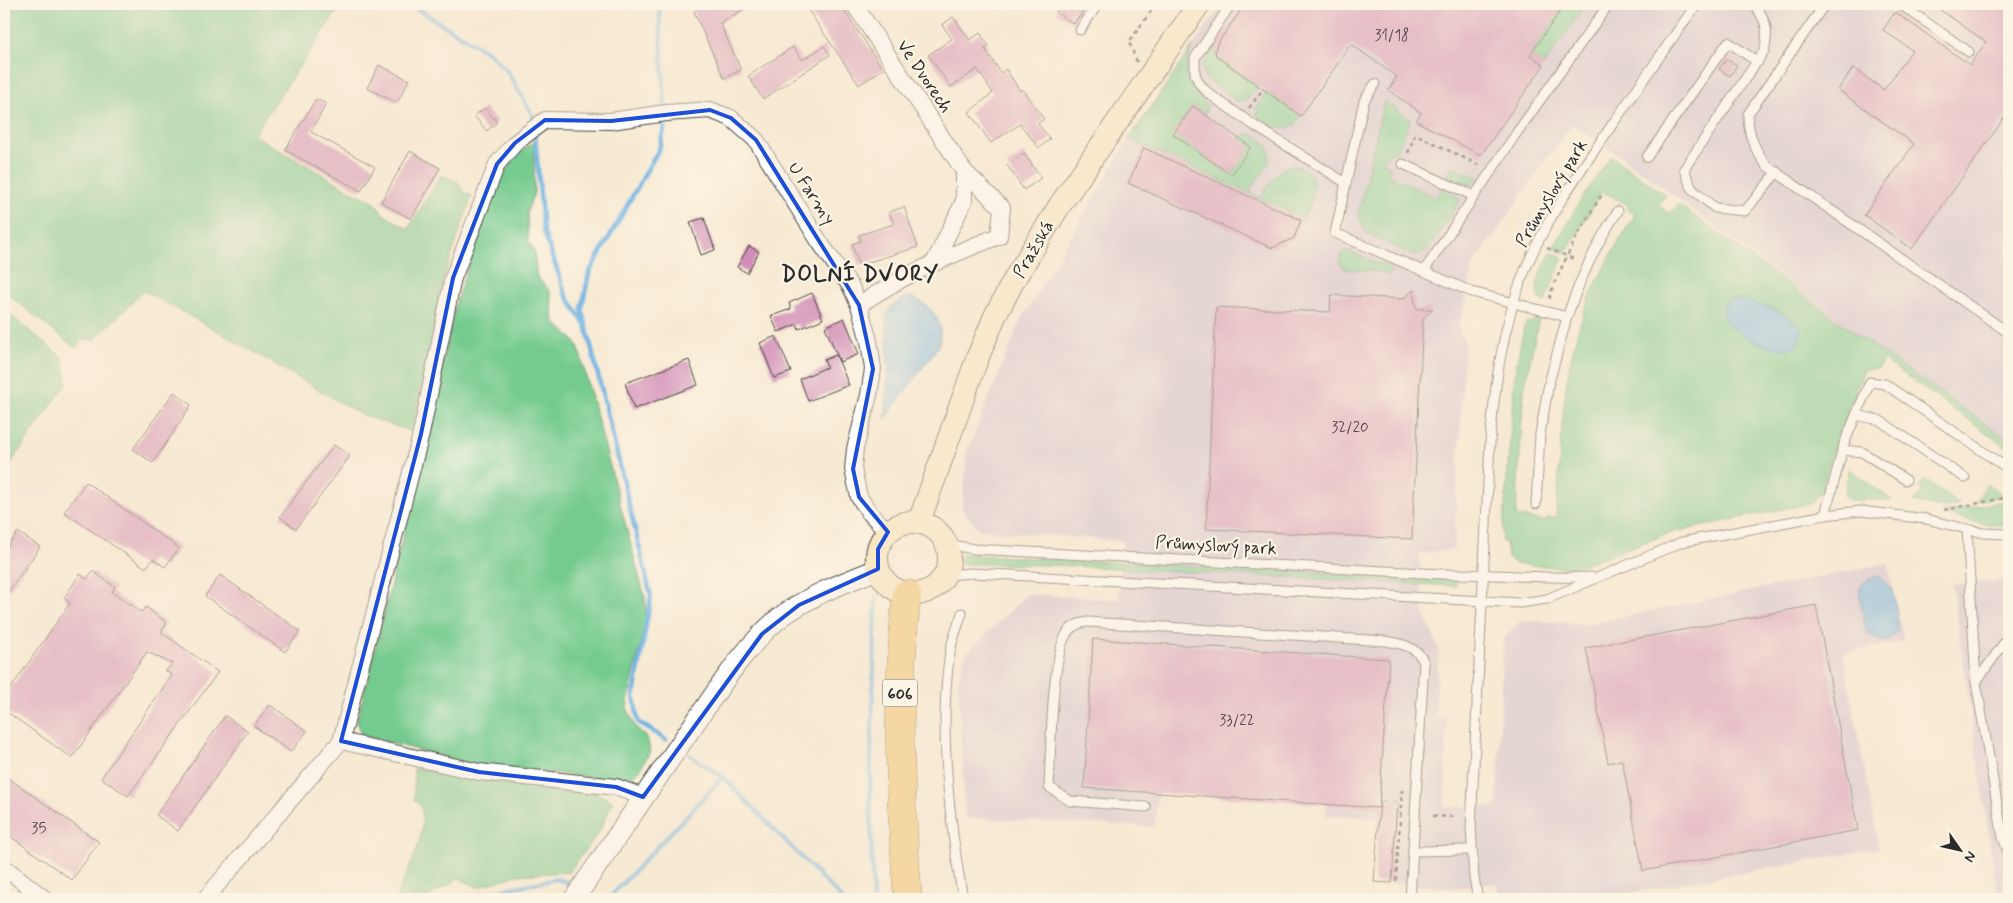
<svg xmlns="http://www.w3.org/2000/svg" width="2013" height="903" viewBox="0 0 2013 903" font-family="Mynerve,sans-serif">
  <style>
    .industrial { fill: #cdbed2 }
    .green { fill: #75cb8f; stroke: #507b5d }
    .water { fill: #6db2e3; stroke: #4c6e87 }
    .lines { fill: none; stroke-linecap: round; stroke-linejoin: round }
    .stream { stroke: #6db2e3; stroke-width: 4.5 }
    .building { fill: #d28eb8 }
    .service-casing { stroke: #4a4844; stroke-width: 11 }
    .minor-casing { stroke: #4a4844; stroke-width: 18 }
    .tertiary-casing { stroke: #4a4844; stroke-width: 22 }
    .secondary-casing { stroke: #4a4844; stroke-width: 24 }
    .motorway-casing { stroke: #4a4844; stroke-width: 29 }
    .path { stroke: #4a4844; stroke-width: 2.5; stroke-dasharray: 4 4; stroke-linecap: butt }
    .service { stroke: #fff; stroke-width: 9 }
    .minor { stroke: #fff; stroke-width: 16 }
    .tertiary { stroke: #fff; stroke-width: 20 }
    .secondary { stroke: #fae7c3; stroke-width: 22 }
    .motorway { stroke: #f2c26a; stroke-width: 28 }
    .marked { fill: none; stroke: #1d4ed8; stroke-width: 4; stroke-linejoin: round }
    .labels { text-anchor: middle; stroke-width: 4.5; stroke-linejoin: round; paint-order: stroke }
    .number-label { font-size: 15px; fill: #55444e }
    .shield { fill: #fcf5e5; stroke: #6a6863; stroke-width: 1 }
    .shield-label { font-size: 16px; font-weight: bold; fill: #2b2b2b }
    .street-label { font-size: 18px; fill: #2b2b2b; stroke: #fcf5e5 }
    .district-label { font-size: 22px; font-weight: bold; letter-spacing: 1px; fill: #2b2b2b; stroke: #fcf5e5 }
  </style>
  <rect width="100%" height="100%" fill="#fcf5e5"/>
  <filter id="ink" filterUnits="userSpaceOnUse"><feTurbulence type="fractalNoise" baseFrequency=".02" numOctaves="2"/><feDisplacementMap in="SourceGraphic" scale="10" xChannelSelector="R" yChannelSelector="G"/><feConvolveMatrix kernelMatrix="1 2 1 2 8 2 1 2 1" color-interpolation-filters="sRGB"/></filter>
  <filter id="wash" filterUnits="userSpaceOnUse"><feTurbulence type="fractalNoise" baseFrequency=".0096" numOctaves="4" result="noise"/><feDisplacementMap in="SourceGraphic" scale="20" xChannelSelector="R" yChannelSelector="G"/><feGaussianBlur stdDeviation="1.12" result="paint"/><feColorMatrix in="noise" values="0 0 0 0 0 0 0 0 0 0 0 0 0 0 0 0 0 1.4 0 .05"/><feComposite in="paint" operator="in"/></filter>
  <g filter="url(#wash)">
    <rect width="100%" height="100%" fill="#f7ead3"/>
    <g class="industrial">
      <polygon points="1222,4 2009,4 2009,440 1877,349 1622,157 1572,124 1474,263 1458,332 1465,339 1454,549 1419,554 1423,611 1439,649 1435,717 1447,718 1445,807 1497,807 1503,639 1522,620 1587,624 1888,563 1904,641 1843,653 1879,848 1597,899 1500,899 1496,883 1453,888 1374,882 1378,818 1326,815 1326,804 1158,793 1155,827 965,818 958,682 965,655 1027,594 1118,599 1123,541 979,530 962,509 967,451 1021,320 1129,139"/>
      <polygon points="2009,580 2009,899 1998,899 1952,584"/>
    </g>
    <g class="green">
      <polygon points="4,4 342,4 253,135 359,195 374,201 383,214 408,229 441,175 457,181 464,192 472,196 444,277 412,432 360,414 221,333 144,291 94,340 85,339 75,348 4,291"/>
      <polygon points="1565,4 1586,4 1544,65 1530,55"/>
      <polygon points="1217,44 1215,51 1219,59 1258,86 1246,101 1236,101 1206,79 1202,66"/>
      <path d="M1193,46C1180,74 1188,84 1207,105L1205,114L1193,106L1173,134L1231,175L1251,147L1240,139L1246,134C1253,134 1258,137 1264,142C1280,158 1258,177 1249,191L1260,198C1267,189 1273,176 1282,169C1288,165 1294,165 1301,168C1325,177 1309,204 1304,218L1129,139Z"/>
      <path d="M1267,92L1301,116C1290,137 1271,128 1257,115V107Z"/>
      <polygon points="1384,101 1411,120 1396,152 1391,151 1383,162 1390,166 1388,175 1437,198 1441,188 1456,195 1460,201 1427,250 1414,256 1369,234 1364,230 1358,215"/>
      <polygon points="534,141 534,193 527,211 528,241 534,251 537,277 550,291 554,322 571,337 578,346 645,598 646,618 627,707 635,726 648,740 650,752 639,771 625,781 471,764 361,735 357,722 422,459 456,302 491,197 501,177 519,153"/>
      <path d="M1611,156L1666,195L1658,205L1670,214L1678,204L1877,349L2009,440V449L1884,360L1877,369L1864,370L1835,444L1821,493H1818L1812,503L1670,533L1587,563L1566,568L1516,564L1508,558L1506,542H1502L1515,372L1524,327L1526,323L1539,319L1524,390L1516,516L1545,521L1547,518H1556C1561,453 1560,387 1580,324C1592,285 1613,250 1635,215L1627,209L1628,205L1602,191L1566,253L1553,248L1580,201Z"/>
      <polygon points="1452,166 1479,178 1471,185 1447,176"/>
      <polygon points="1348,251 1390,268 1391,272 1389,275 1377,271 1345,269 1339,262 1343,252"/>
      <path d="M1551,252L1563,257L1545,302C1526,293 1546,264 1551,252Z"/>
      <polygon points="4,310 62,357 67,380 65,386 4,473"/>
      <polygon points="1849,470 1850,470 1892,500 1849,500 1844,495"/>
      <polygon points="1925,479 1960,504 1942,508 1914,502 1923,490 1919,487"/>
      <polygon points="1987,484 2005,496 1976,501"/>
      <polygon points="2009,500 2009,526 1982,524 1941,513"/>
      <polygon points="962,554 1457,580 1456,586 1052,565 961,564"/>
      <path d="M414,768L597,793L613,802L599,832L569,872L518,875L478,887L458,878C447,888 436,890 428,899H398L397,895C409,866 427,838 421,806L414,800Z"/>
    </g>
    <g class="water">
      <path d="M908,296C932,304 946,321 938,347L885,419L888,373L886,316L892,306Z"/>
      <path d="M1741,299C1763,306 1789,311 1802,331L1797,345C1778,358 1743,336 1728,325C1721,316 1721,307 1729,300Z"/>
      <path d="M1876,576C1897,582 1896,611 1898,630L1887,641H1880L1866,631L1860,598V588L1864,582Z"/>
    </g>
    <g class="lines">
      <g class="stream">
        <polyline points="409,4 489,53 508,72 534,118 534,123"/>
        <polyline points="659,4 665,106"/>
        <polyline points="666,121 659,149 589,273 582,308 651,596 634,696 638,722 666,740"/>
        <polyline points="535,133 543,230 566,295 584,323"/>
        <polyline points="690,755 723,777 842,899"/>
        <polyline points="4,890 15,899"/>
        <polyline points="590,896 597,899"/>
        <polyline points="454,899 557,879 570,883"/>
        <polyline points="608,899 723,777"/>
        <polyline points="873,899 870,790 876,596"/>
      </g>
    </g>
    <g id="blocks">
      <g class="building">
        <polygon points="702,4 753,4 720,23 741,70 724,78 694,12"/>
        <polygon points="804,4 840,4 883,69 859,85"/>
        <polygon points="1061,4 1088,4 1074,24 1056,12"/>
        <polygon points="1245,4 1565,4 1530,55 1544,65 1481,155 1416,121 1421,113 1388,90 1397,77 1351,44 1301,116 1216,56 1215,51 1217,44"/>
        <polygon points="1932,4 2009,4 2009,111 1912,249 1864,215 1914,144 1838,90 1853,68 1884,90 1912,50 1883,30 1895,12 1970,65 1986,42"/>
        <polygon points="953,17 970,40 980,33 989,46 985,49 1001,73 1006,69 1020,91 1022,89 1044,119 1038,124 1050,139 1039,148 1020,124 991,143 969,112 993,93 977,69 951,87 928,55 952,39 942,25"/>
        <polygon points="824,46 830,55 763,99 748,76 793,47 802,60"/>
        <polygon points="1727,59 1737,65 1730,76 1719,69"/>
        <polygon points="379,65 409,80 397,103 367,88"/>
        <polygon points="316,99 326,104 311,132 375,167 361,191 285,150"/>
        <polygon points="1193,106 1251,147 1231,175 1173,134"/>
        <polygon points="485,108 497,122 487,131 474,116"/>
        <polygon points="1144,148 1301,220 1294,238 1272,248 1128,183"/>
        <polygon points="410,151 440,168 411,219 381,202"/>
        <polygon points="1024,153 1041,178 1024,190 1007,165"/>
        <polygon points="904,207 918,247 859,265 852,244 861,241 859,235 894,224 889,212"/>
        <polygon points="704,218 715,250 701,255 690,222"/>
        <polygon points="749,246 759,252 747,273 737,267"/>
        <polygon points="1413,290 1416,309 1433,309 1423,319 1412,539 1206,529 1216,307 1330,312 1331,295 1403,299"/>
        <polygon points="812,293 823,319 799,329 797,324 778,332 771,316 791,309 789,303"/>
        <polygon points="844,318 859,354 840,362 825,327"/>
        <polygon points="776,336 791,372 774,378 760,343"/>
        <polygon points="836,355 849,385 808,401 800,379 827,367 824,360"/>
        <polygon points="689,360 698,385 634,409 625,383"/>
        <polygon points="174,392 191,405 153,463 133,449"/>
        <polygon points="334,445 350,456 296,529 280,517"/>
        <polygon points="86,482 179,548 165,567 153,559 146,568 64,512"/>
        <polygon points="18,532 40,547 4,598 4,551"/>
        <polygon points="93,571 115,587 112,592 141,612 146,607 167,623 161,632 218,672 128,796 101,778 172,675 166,671 172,664 147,652 72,758 4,710 4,698 70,603 64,598 80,574 87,579"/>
        <polygon points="220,575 300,631 285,652 205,596"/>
        <polygon points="1816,605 1858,830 1643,871 1622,760 1608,763 1586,648"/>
        <polygon points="1093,639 1389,659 1379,808 1084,788"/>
        <polygon points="270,705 307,731 291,752 254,726"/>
        <polygon points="225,716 248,731 178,831 156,815"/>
        <polygon points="4,775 99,842 72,880 4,832"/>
        <polygon points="1380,801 1397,802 1392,883 1374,882"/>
      </g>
    </g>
  </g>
  <g filter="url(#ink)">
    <use href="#blocks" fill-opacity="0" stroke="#4a4844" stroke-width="1"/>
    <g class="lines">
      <g class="service-casing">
        <g id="service">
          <polyline points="1231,4 1195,58 1195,74 1199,83 1209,94 1255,126 1346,183"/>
          <path d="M1753,4C1767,19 1769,32 1764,51L1684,169L1692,189L1715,208L1745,211L1777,172"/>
          <path d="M1825,4L1748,114C1748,134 1754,149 1767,166L2009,333"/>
          <polyline points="1900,4 1969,52"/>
          <polyline points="1080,30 1098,4"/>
          <polyline points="1375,84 1364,101 1335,233 1472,292 1567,317 1549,383 1540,434 1536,504"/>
          <polyline points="1647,157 1728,42 1758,62"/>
          <polyline points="1403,164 1474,196"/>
          <polyline points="1424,271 1518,131 1609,4"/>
          <path d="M1567,317C1580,279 1595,245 1618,211"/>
          <polyline points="1856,415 1879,420 1965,478"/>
          <polyline points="1842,450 1862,452 1906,480"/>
          <polyline points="1825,515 1844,444 1870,382 1885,384 2004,466"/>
          <polyline points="1967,529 1976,682 2003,838 2009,853"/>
          <path d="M946,544L974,549L1442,574C1492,573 1542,579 1592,577"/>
          <polyline points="945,575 972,573 1520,603 1547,599 1682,542 1825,515 1861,511 1926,519 1983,533 2009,534"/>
          <path d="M962,613C958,626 952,639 950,653C938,726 950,826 963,899"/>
          <polyline points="1976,682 2009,636"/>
          <path d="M1146,807L1070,801L1049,787C1051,754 1051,660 1066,635C1071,626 1078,623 1088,622L1385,641C1400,643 1419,647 1424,663L1410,899"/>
          <polyline points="1413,851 1471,850"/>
          <path d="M1478,899L1474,878L1471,826L1490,442C1495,385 1502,329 1523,275C1543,225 1573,181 1603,138C1634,93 1665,48 1697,4"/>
        </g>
      </g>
      <g class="minor-casing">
        <g id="minor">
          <polyline points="854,4 964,171"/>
          <path d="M859,305C903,275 950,255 999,236L1002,208L964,171V201L935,261"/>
          <polyline points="341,741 479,772 616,787 643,797"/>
          <polyline points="4,867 45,899"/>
          <polyline points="205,899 341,741 421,434 453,278 497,164 515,143 545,120 611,121 666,113 710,110 731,118 756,140 819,241 851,287 859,305 869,341 873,369 869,395 855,449 853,469 859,497 869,512 888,532"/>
        </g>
      </g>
      <g class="tertiary-casing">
        <path id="tertiary" d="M574,899C614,840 654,782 694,724C720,687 743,649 777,620C807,596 843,583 878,569"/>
      </g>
      <g class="secondary-casing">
        <g id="secondary">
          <circle cx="913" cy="558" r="36"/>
          <polyline points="919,522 977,359 995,316 1015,278 1060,205 1199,4"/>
        </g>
      </g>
      <g class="motorway-casing">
        <path id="motorway" d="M907,594C895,697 900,797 908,899"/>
      </g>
      <g class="path">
        <polyline points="1137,62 1129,42 1156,4"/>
        <polyline points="1249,108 1263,89"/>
        <polyline points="1408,153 1415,134 1479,165 1481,163"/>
        <polyline points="1547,248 1576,260"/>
        <path d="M1550,299V294C1565,258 1582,225 1603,193"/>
        <polyline points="1944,510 2009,497"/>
        <polyline points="1433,816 1456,817"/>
        <polyline points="1396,881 1402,790"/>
      </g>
      <use href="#service" class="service"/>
      <use href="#minor" class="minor"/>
      <use href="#tertiary" class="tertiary"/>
      <use href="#secondary" class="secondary"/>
      <use href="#motorway" class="motorway"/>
    </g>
  </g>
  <path d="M0 0H2013V903H0ZM710,110L731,118L756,140L859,305L873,369L853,469L859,497L888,532L878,549V569L799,605L762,634L643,797L616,787L479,772L341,741L421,434L453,278L497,164L515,143L545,120L611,121Z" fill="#f7ead3" fill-opacity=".55" fill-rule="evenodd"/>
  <path class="marked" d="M710,110L731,118L756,140L859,305L873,369L853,469L859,497L888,532L878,549V569L799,605L762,634L643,797L616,787L479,772L341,741L421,434L453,278L497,164L515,143L545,120L611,121Z"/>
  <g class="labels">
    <g class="number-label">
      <text x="1392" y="40">31/18</text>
      <text x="1350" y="432">32/20</text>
      <text x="1237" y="725">33/22</text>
      <text x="39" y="833">35</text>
    </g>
    <rect class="shield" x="882.5" y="679.5" width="35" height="27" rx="4"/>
    <g class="shield-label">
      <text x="900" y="699">606</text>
    </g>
    <g class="street-label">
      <text transform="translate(925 76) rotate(56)" y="6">Ve Dvorech</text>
      <text transform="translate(812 193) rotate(57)" y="6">U Farmy</text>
      <text transform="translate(1551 193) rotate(-59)" y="6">Průmyslový park</text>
      <text transform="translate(1033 249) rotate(-60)" y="6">Pražská</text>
      <text transform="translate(1216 545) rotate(3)" y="6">Průmyslový park</text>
    </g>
    <g class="district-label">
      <text x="860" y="281">DOLNÍ DVORY</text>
    </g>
  </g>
  <rect width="2013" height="903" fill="none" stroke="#fcf5e5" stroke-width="20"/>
  <g transform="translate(1960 850) rotate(124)" stroke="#fcf5e5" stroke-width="4" paint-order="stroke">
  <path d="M0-4L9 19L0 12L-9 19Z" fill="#2b2b2b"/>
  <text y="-8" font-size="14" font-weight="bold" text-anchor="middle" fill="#2b2b2b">N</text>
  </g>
</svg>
